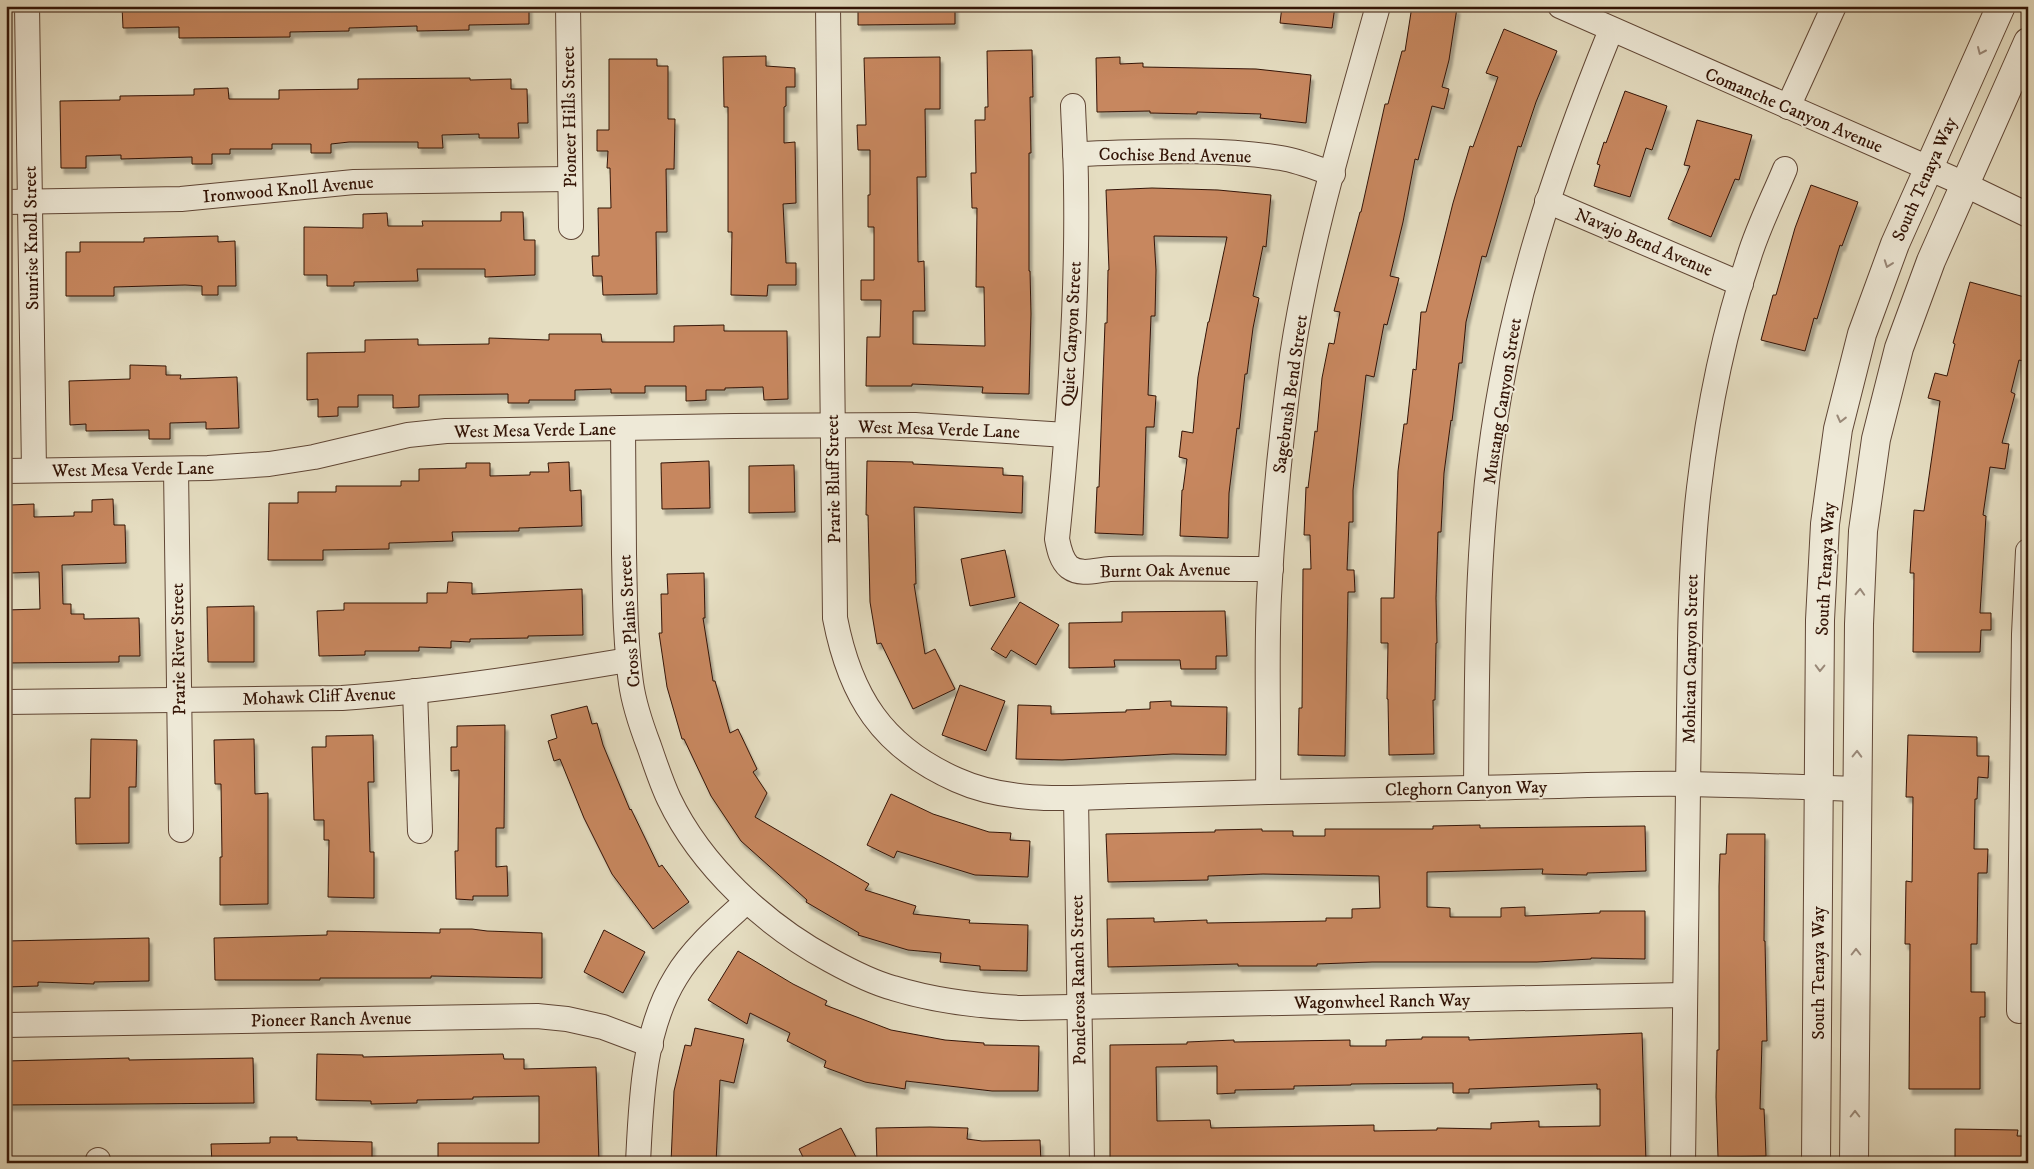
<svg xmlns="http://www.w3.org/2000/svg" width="2034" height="1169" viewBox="0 0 2034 1169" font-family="'IM FELL DW Pica',serif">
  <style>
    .building { fill: #c7875f; stroke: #331406; fill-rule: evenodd; filter: url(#shadow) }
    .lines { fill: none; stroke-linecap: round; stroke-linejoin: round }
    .minor-casing { stroke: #604635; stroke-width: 26 }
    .tertiary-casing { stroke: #604635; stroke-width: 30 }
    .minor { stroke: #eee9d7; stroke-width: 24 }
    .tertiary { stroke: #eee9d7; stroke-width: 28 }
    .oneway { stroke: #9a8979 }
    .labels { text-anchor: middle; stroke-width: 4; stroke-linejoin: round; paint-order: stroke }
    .street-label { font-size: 18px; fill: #331406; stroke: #eee9d7 }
  </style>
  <defs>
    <filter id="shadow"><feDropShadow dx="3" dy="5.5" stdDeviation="1" flood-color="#0004"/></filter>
  </defs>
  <rect width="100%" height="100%" fill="#e5ddc1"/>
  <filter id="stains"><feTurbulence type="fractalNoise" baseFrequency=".004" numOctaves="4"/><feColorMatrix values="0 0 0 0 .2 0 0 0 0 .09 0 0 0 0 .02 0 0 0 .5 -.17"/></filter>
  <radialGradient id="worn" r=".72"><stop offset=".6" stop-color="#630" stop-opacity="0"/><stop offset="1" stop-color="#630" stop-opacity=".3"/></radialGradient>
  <g class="building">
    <polygon points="122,6 529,6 529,24 469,25 469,30 417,31 417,26 349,28 349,31 290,32 290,37 179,38 179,27 123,28"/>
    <polygon points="858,6 955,6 955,24 858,25"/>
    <polygon points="1282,6 1335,6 1332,28 1280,23"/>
    <polygon points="1412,6 1457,8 1449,60 1442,87 1449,89 1444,109 1432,106 1418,160 1415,159 1403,222 1390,276 1399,278 1387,325 1384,324 1374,377 1366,375 1353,490 1353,522 1349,522 1347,570 1354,570 1355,592 1348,592 1345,756 1298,755 1299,708 1302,708 1303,569 1311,569 1310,535 1304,535 1306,487 1308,488 1315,431 1317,432 1322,378 1329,343 1334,344 1340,312 1334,311 1360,212 1361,212 1385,104 1388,104 1402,51 1405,51"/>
    <polygon points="1504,29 1557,51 1536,102 1521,147 1518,146 1486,257 1482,256 1466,322 1462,363 1459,363 1452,421 1451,420 1444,473 1441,532 1438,532 1436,598 1437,643 1436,643 1435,700 1433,700 1434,754 1389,755 1388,699 1387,699 1388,643 1381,643 1381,598 1394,598 1398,471 1404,424 1407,424 1413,369 1416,370 1421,312 1426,312 1453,203 1470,146 1473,147 1498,77 1486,73"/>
    <polygon points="1032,50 1033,97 1030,97 1031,153 1029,153 1029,271 1030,271 1031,314 1029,394 982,393 983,387 912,384 912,386 866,386 867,337 880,337 881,300 861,300 861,280 874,280 874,227 868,227 868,195 870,195 870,150 858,150 857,125 866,125 864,58 940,57 940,109 925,109 926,177 917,177 918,262 924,261 925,311 913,311 913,344 985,346 984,287 976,287 977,208 972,208 971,173 976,173 975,120 985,120 985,107 988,107 987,51"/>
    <polygon points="766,56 766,66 795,68 795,87 786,87 786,106 784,107 784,143 795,142 796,203 783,204 786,263 796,263 796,285 768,285 767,296 731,295 732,232 728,232 728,107 724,107 723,57"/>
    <polygon points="1120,57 1120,64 1143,63 1143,67 1256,69 1311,75 1306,123 1260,118 1261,114 1197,112 1197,114 1150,113 1150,111 1097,112 1096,58"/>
    <polygon points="609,59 657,59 657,66 668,66 668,119 675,119 674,169 666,169 667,232 656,232 657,294 603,295 602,276 593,276 592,256 599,256 598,208 611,208 610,168 607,168 608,151 597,151 597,130 609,130"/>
    <polygon points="470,78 470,80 511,79 511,89 527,89 528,123 518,123 519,138 479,138 479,134 442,135 443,148 418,148 418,142 349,142 331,144 331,153 311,153 311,144 272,144 272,149 230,149 230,154 212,154 212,164 192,164 192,157 121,159 121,155 86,156 86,168 61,168 60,101 120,100 120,96 194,95 194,89 228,88 229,99 279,99 279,90 358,89 358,79"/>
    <polygon points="1625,91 1667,106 1652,150 1646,148 1630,197 1594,186 1600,165 1597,164 1604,142 1606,143"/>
    <polygon points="1697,120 1752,135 1739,180 1735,179 1711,237 1668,219 1690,166 1684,165"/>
    <polygon points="1811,185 1858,202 1842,246 1840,245 1817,319 1814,318 1805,351 1761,340 1773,295 1776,295 1795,228"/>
    <polygon points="1152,188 1218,190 1271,195 1266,247 1263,246 1253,296 1259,298 1253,328 1247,374 1245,374 1239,429 1237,428 1229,493 1228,538 1180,536 1182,490 1183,490 1187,459 1179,457 1182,431 1193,433 1198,377 1208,322 1209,322 1227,237 1154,236 1156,270 1155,316 1151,316 1148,395 1156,396 1154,427 1146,427 1143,535 1095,533 1097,487 1099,487 1105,323 1107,323 1108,270 1109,270 1106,190"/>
    <polygon points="501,212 523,212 524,240 535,240 535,275 485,277 485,269 417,269 418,281 354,282 354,286 327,286 327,275 304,275 304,227 363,228 363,214 387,213 388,226 423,226 422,221 501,221"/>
    <polygon points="218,236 218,242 235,241 236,286 218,286 218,295 202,295 202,286 185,285 114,287 114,296 66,296 66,252 80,252 80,242 144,242 144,238"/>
    <polygon points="1970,282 2028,298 2028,342 2023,361 2019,360 2011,392 2015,394 2002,443 2009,444 2005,469 1990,467 1983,515 1986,516 1980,613 1991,613 1991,630 1981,630 1980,652 1913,652 1914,573 1910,573 1914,510 1924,511 1940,401 1928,398 1935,373 1947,376 1955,344 1953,343"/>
    <polygon points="724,325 724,331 787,331 788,399 764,400 763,387 725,388 725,390 706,390 706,400 686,401 686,386 645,386 645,393 611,393 611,389 575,390 575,400 529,400 529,403 508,403 508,394 419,395 419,407 393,408 393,395 358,395 358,407 338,407 338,416 318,417 318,399 307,400 307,353 365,352 365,340 418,339 418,345 489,344 489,338 549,340 549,334 601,334 602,342 674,342 674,326"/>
    <polygon points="130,365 166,366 166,375 181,375 180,379 237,377 239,428 206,429 206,422 170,423 170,439 149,439 149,430 86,431 86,424 70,425 69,381 130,379"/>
    <polygon points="709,461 710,508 662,509 661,463"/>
    <polygon points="867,461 913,462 913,464 1003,468 1003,475 1023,476 1022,513 914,507 916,584 914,584 925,654 935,649 955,689 913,709 881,643 877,644 870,602 868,515 866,515"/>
    <polygon points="569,462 570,491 581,490 582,526 519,528 519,531 452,532 453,541 389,543 389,549 323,550 323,560 268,560 269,503 298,503 298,492 336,492 336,486 401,486 401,481 419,481 419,469 466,468 466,463 490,463 490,476 530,475 530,472 549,472 548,463"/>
    <polygon points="794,465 795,512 749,513 749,466"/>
    <polygon points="113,499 114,525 125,525 126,563 62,565 63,604 71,604 71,614 84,614 84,619 139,618 140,656 119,656 119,662 6,663 6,610 40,609 39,572 11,573 10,505 34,504 34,517 74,516 74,512 92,512 92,500"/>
    <polygon points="1005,550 1015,597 970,606 961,559"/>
    <polygon points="704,573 705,618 703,618 713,681 715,681 730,733 738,729 757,769 753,772 767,793 755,817 869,884 865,890 916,906 913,914 970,920 969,923 1028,925 1027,971 980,970 980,966 940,962 941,953 908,950 858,935 859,933 806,902 807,900 741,841 711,796 684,739 682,739 667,687 659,633 662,633 661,594 668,594 667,574"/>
    <polygon points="448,582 472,583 472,594 582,589 583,635 528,636 528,638 470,639 470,642 451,641 451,648 419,647 419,651 365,651 365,655 319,656 317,611 344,610 344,603 427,603 427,593 447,593"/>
    <polygon points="1020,602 1059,625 1036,665 1011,650 1006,658 991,649"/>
    <polygon points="254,606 254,662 208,662 207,607"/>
    <polygon points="1225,611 1227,656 1216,656 1216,669 1181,669 1180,660 1114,660 1115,667 1069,668 1069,623 1122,622 1122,612"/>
    <polygon points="960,685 1005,701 986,751 942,735"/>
    <polygon points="1171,701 1171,706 1227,707 1226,755 1173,754 1062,760 1016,759 1018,705 1051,706 1051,714 1126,712 1126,710 1150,709 1150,702"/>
    <polygon points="587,706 592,724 597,723 603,745 630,810 631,809 659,867 662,865 689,902 653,929 612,874 584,818 560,759 554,761 548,741 557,738 551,715"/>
    <polygon points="505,725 504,828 496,828 496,867 507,866 508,896 473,896 473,900 456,899 455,851 458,851 459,770 451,771 451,747 457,747 457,726"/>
    <polygon points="373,735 374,782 368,782 370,852 374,852 374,898 328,897 329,840 324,840 324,820 314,820 312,747 326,747 326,736"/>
    <polygon points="1908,735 1977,737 1977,756 1989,756 1988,778 1978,777 1977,799 1975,799 1974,849 1988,849 1987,873 1978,873 1977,944 1971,944 1971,992 1985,992 1985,1017 1980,1017 1980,1089 1909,1089 1910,944 1905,944 1906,881 1912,882 1913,797 1906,797"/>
    <polygon points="91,739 137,740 136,787 129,787 129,843 76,844 75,798 90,798"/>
    <polygon points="254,739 255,794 268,793 268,904 220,905 220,857 222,857 221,784 215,784 214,740"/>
    <polygon points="891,794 933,814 989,832 1011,833 1010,840 1030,841 1028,877 975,875 897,851 894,858 867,845"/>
    <polygon points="1480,825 1480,828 1645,826 1646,871 1587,873 1587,875 1542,874 1543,869 1427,872 1427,907 1450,908 1450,917 1501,917 1501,908 1525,907 1525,916 1600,913 1600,911 1645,911 1645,959 1591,958 1591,959 1537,962 1372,962 1317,964 1317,966 1238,966 1238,964 1108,967 1107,919 1154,918 1154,922 1207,920 1207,923 1326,921 1326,918 1352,918 1352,909 1380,908 1379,876 1263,874 1208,876 1208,880 1108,882 1106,834 1215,832 1215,830 1262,829 1262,831 1293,831 1293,836 1325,836 1325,829 1433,829 1433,826"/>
    <polygon points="1727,834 1765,834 1764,941 1765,941 1767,1041 1762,1041 1760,1109 1764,1109 1766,1156 1718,1157 1716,1097 1717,1050 1719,1050 1719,886 1720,854 1726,854"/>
    <polygon points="440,929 472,929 487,931 542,933 542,978 431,976 431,978 320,978 320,980 215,980 214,938 327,935 327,931 440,933"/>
    <polygon points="604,930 645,952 623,993 584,972"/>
    <polygon points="149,938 149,981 94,982 94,984 38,982 38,986 6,987 6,941"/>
    <polygon points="738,951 793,984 827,1001 825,1005 891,1030 945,1040 984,1043 984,1045 1039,1046 1038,1091 992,1091 906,1081 905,1089 865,1082 824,1067 826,1061 787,1041 790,1033 750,1013 747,1024 708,1000"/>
    <polygon points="695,1028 744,1039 734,1083 720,1080 716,1163 671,1163 674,1091 685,1045 691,1046"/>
    <path d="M1642,1033L1646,1163H1110V1045L1187,1044V1042L1234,1040V1042L1350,1040V1046H1386V1040L1422,1039V1037H1469V1040ZM1217,1066V1094L1235,1093V1090L1294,1089V1086L1351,1085V1084L1453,1083V1093H1469V1089L1597,1084V1089H1600V1126L1539,1127V1121L1491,1123V1129L1437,1128V1130L1374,1131V1125L1211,1128L1210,1120L1157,1121L1156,1067Z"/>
    <polygon points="317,1054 363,1055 363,1057 503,1054 504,1059 524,1059 524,1069 596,1067 599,1163 438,1163 438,1143 539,1143 539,1096 473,1097 473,1099 417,1100 417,1103 371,1104 371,1101 316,1100"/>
    <polygon points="129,1058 129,1060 253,1058 254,1103 6,1105 6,1061"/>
    <polygon points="930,1127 968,1128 967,1139 982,1141 1040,1140 1041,1163 877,1163 876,1128"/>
    <polygon points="841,1128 859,1163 806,1163 799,1149"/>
    <polygon points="1955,1129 2018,1130 2017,1136 2028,1136 2028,1163 1955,1163"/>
    <polygon points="270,1137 297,1137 297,1140 372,1142 372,1163 212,1163 211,1144 270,1143"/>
  </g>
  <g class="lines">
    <g class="minor-casing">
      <g id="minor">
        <polyline points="27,6 34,470"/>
        <polyline points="568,6 571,227"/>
        <path d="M828,6L835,618C850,696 882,747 957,780C1010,804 1072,798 1128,796C1175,795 1222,793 1268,792C1351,790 1433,789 1515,787C1573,786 1631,783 1689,784C1745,785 1801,787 1857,789"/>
        <polyline points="1560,6 1951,178 2028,215"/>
        <path d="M1073,106C1074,133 1076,160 1076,186C1078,303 1069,423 1057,539C1059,549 1061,560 1069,567C1081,576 1096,570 1110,569C1163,568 1217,569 1271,569"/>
        <polyline points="1788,107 1834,6"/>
        <path d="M1075,154C1144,152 1213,147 1281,158C1299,161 1316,168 1333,174"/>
        <polyline points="1547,201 1741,284"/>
        <polyline points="6,202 181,199 354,182 570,179"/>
        <path d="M623,428C623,470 624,512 624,554C625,597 625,640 631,683C634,705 641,725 649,746C655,763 661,782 669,799C701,866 765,925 830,960C850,971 871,982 893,988C935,1001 977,1006 1021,1008L1685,995"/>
        <polyline points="176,469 181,830"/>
        <polyline points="6,471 208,468 269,464 314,457 408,435 446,431 734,426 915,425 1066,435"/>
        <polyline points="415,691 420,831"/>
        <path d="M6,702L342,698C438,691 533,676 628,660"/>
        <path d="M1476,788C1477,678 1476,566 1490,456C1509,305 1554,170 1611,30"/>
        <path d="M1268,792C1269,727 1266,661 1269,596C1273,516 1281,435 1292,356C1310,238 1346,121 1378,6"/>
        <polyline points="1076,798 1082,1163"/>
        <polyline points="2019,1011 2024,634 2028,551"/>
        <polyline points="6,1025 537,1016 567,1019 603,1027 651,1045"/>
        <polyline points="98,1163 98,1160"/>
        <path d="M638,1163C641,1101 643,1030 676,977C694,947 722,924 747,901"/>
        <path d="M1683,1163L1690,640C1691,589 1693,538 1699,488C1708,411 1724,331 1749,257C1758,227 1773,198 1785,169"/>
      </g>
    </g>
    <g class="tertiary-casing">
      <g id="tertiary">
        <polyline points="1816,1163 1820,620 1825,524 1838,429 1862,334 1895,244 2001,6"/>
        <polyline points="1854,1163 1859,624 1863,531 1876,439 1899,348 1931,261 2028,42"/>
      </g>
    </g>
    <use href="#minor" class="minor"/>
    <use href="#tertiary" class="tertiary"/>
  </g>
  <defs><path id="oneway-chevron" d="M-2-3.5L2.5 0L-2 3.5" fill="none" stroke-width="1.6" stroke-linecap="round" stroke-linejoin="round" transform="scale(1.25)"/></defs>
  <g class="oneway">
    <use href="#oneway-chevron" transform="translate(1981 51) rotate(114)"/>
    <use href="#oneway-chevron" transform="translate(1888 264) rotate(110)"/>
    <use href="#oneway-chevron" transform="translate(1841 419) rotate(104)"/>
    <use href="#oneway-chevron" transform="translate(1860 592) rotate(-87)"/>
    <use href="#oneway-chevron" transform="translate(1820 668) rotate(91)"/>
    <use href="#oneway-chevron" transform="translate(1857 754) rotate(-89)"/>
    <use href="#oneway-chevron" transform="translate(1856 952) rotate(-90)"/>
    <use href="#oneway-chevron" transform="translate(1855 1114) rotate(-90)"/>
  </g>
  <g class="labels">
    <g class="street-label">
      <text transform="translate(1794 110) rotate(23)" y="6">Comanche Canyon Avenue</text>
      <text transform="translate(569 117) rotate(-91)" y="6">Pioneer Hills Street</text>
      <text transform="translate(1175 155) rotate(1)" y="6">Cochise Bend Avenue</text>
      <text transform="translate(1924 179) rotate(-66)" y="6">South Tenaya Way</text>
      <text transform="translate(288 189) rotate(-5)" y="6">Ironwood Knoll Avenue</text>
      <text transform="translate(31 238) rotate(-91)" y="6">Sunrise Knoll Street</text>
      <text transform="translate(1644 242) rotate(23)" y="6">Navajo Bend Avenue</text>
      <text transform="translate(1071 334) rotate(-87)" y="6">Quiet Canyon Street</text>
      <text transform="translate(1290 394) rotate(-82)" y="6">Sagebrush Bend Street</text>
      <text transform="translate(1502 401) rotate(-81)" y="6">Mustang Canyon Street</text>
      <text transform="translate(939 429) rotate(2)" y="6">West Mesa Verde Lane</text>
      <text transform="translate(535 430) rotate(-1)" y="6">West Mesa Verde Lane</text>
      <text transform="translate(133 469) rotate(-1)" y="6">West Mesa Verde Lane</text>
      <text transform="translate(833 479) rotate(-91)" y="6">Prarie Bluff Street</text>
      <text transform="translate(1825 569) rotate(-87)" y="6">South Tenaya Way</text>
      <text transform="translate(1165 570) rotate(-1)" y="6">Burnt Oak Avenue</text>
      <text transform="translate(629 621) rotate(-94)" y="6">Cross Plains Street</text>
      <text transform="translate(178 649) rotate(-91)" y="6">Prarie River Street</text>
      <text transform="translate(1690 659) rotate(-89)" y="6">Mohican Canyon Street</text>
      <text transform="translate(319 696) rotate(-2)" y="6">Mohawk Cliff Avenue</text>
      <text transform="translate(1466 788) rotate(-1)" y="6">Cleghorn Canyon Way</text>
      <text transform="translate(1818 973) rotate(-90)" y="6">South Tenaya Way</text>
      <text transform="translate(1078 980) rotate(-91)" y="6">Ponderosa Ranch Street</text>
      <text transform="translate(1382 1001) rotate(-1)" y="6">Wagonwheel Ranch Way</text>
      <text transform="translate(331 1019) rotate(-1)" y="6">Pioneer Ranch Avenue</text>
    </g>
  </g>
  <rect width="2034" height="1169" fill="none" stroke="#e5ddc1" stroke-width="25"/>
  <rect x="8" y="8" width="2019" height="1154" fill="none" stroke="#331406" stroke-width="2.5"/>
  <rect x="12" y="12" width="2009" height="1144" fill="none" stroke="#331406"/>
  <rect width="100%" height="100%" filter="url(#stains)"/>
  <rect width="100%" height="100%" fill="url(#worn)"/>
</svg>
